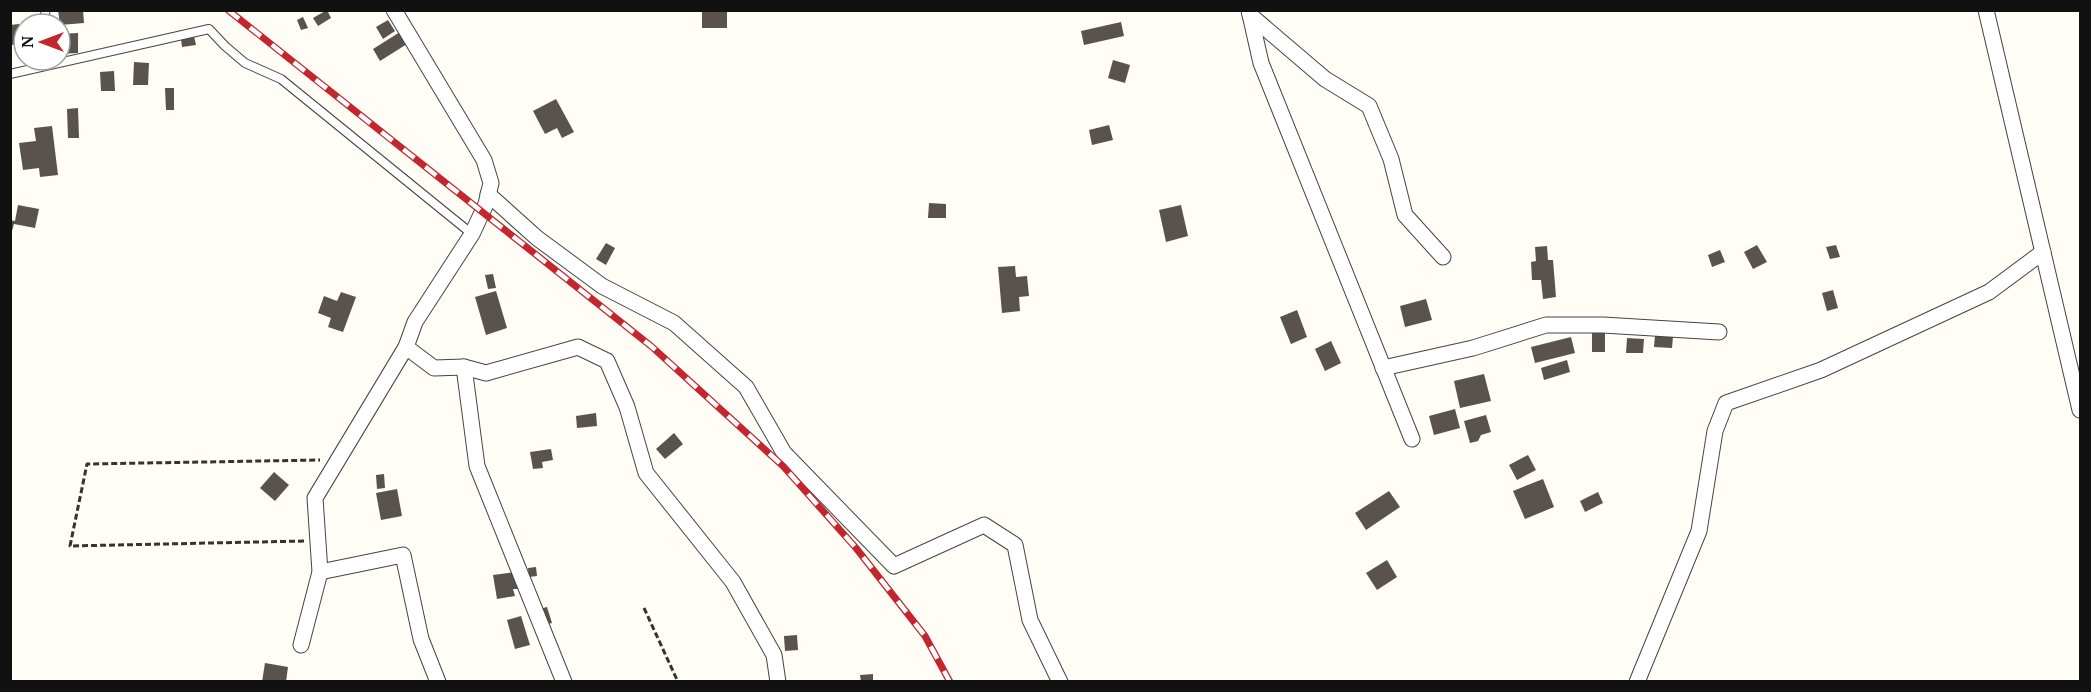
<svg xmlns="http://www.w3.org/2000/svg" width="2091" height="692" viewBox="0 0 2091 692" font-family="'PT Serif',serif">
  <style>
    .building { fill: #5a524d }
    .lines { fill: none; stroke-linecap: round; stroke-linejoin: round }
    .service-casing { stroke: #444; stroke-width: 10 }
    .minor-casing { stroke: #444; stroke-width: 17 }
    .path { stroke: #333; stroke-width: 3; stroke-dasharray: 6 3; stroke-linecap: butt }
    .service { stroke: #fff; stroke-width: 8 }
    .minor { stroke: #fff; stroke-width: 15 }
    .rail-casing { stroke: #c4262e; stroke-width: 7 }
    .rail { stroke: #fff; stroke-width: 4.5; stroke-dasharray: 14; stroke-linecap: butt }
  </style>
  <rect width="100%" height="100%" fill="#fffdf5"/>
  <g class="building">
    <polygon points="58,10 83,10 84,23 60,25"/>
    <polygon points="327,10 331,18 318,26 313,18"/>
    <rect x="702" y="10" width="25" height="18"/>
    <polygon points="303,17 308,28 301,30 297,20"/>
    <polygon points="388,20 395,31 383,39 376,27"/>
    <polygon points="1121,22 1124,36 1084,45 1081,31"/>
    <polygon points="19,24 21,44 10,45 10,25"/>
    <polygon points="400,32 407,44 380,61 373,49"/>
    <polygon points="78,33 78,53 60,54 60,34"/>
    <polygon points="194,36 196,45 182,47 181,39"/>
    <polygon points="1113,60 1130,65 1125,83 1108,78"/>
    <polygon points="134,62 149,63 148,85 133,85"/>
    <polygon points="114,71 115,91 101,91 100,72"/>
    <polygon points="165,88 174,88 174,110 166,110"/>
    <polygon points="556,99 574,132 562,138 557,128 545,134 533,111"/>
    <polygon points="78,108 79,138 68,138 67,109"/>
    <polygon points="1109,125 1113,140 1092,145 1089,130"/>
    <polygon points="52,126 58,175 40,177 39,168 23,170 19,143 36,141 34,128"/>
    <polygon points="929,203 946,204 946,218 928,218"/>
    <polygon points="18,205 39,209 35,228 14,224 10,238 10,220 15,221"/>
    <polygon points="1181,205 1188,236 1166,242 1159,210"/>
    <polygon points="606,243 615,248 606,265 596,259"/>
    <polygon points="1757,245 1767,262 1753,269 1744,252"/>
    <polygon points="1836,245 1840,257 1830,259 1826,247"/>
    <polygon points="1547,246 1548,260 1553,260 1556,297 1543,299 1541,280 1532,280 1531,262 1536,261 1535,247"/>
    <polygon points="1720,250 1725,262 1712,267 1708,255"/>
    <polygon points="1015,266 1016,277 1027,276 1029,296 1019,297 1020,311 1002,313 998,267"/>
    <polygon points="493,274 496,288 488,289 485,275"/>
    <polygon points="1833,290 1838,308 1827,311 1822,293"/>
    <polygon points="496,291 507,328 486,335 475,297"/>
    <polygon points="341,292 356,297 343,332 328,327 331,318 318,313 324,296 337,301"/>
    <polygon points="1426,299 1432,320 1405,327 1400,306"/>
    <polygon points="1297,310 1307,337 1291,344 1280,317"/>
    <rect x="1592" y="329" width="13" height="23"/>
    <polygon points="1655,335 1673,336 1672,348 1654,347"/>
    <polygon points="1571,337 1575,353 1535,363 1531,347"/>
    <polygon points="1627,338 1644,339 1643,353 1626,353"/>
    <polygon points="1331,341 1341,363 1325,371 1315,349"/>
    <polygon points="1567,360 1570,372 1544,380 1541,368"/>
    <polygon points="1484,374 1491,401 1460,408 1454,381"/>
    <polygon points="1455,409 1460,428 1434,435 1429,416"/>
    <polygon points="596,413 597,426 577,428 576,416"/>
    <polygon points="1486,415 1491,432 1481,435 1478,441 1470,443 1464,421"/>
    <polygon points="674,433 683,444 665,459 656,449"/>
    <polygon points="551,449 553,460 542,462 543,468 533,469 530,452"/>
    <polygon points="1528,455 1536,470 1517,480 1509,465"/>
    <polygon points="274,472 289,485 275,501 260,488"/>
    <polygon points="384,474 385,488 377,489 376,475"/>
    <polygon points="1543,479 1554,507 1525,519 1513,491"/>
    <polygon points="397,489 402,516 381,520 376,493"/>
    <polygon points="1389,491 1400,507 1366,530 1355,513"/>
    <polygon points="1598,492 1603,503 1585,512 1580,501"/>
    <polygon points="1387,560 1397,577 1377,590 1366,573"/>
    <polygon points="536,567 537,576 529,577 528,568"/>
    <polygon points="516,572 518,589 513,589 515,596 497,599 493,575"/>
    <polygon points="547,607 552,623 544,625 539,609"/>
    <polygon points="521,616 530,645 515,649 507,620"/>
    <polygon points="797,635 798,650 785,651 784,636"/>
    <polygon points="265,663 288,667 286,682 262,682"/>
    <polygon points="873,674 873,682 861,682 860,675"/>
  </g>
  <g class="lines">
    <g class="service-casing">
      <g id="service">
        <polyline points="45,10 46,24"/>
        <polyline points="10,74 209,29 225,46 245,63 281,79 472,234"/>
      </g>
    </g>
    <g class="minor-casing">
      <g id="minor">
        <polyline points="1249,10 1261,63 1412,439"/>
        <polyline points="1986,10 2080,410"/>
        <polyline points="1250,15 1325,79 1369,106 1391,159 1405,215 1443,257"/>
        <polyline points="488,194 537,238 602,286 674,323 746,387 784,453 894,566 984,525 1015,545 1030,620 1060,682"/>
        <polyline points="406,347 434,368 464,367 486,373 578,347 607,361 627,407 646,473 733,582 774,655 778,682"/>
        <polyline points="464,367 477,466 564,682"/>
        <polyline points="1383,368 1473,348 1546,325 1603,325 1719,332"/>
        <polyline points="320,572 403,555 421,639 438,682"/>
        <polyline points="301,645 320,572 315,498 406,347 415,322 472,234 486,204 491,183 484,160 394,10"/>
        <polyline points="1637,682 1699,531 1715,431 1726,403 1821,370 1989,292 2043,252"/>
      </g>
    </g>
    <g class="path">
      <polyline points="304,541 70,546 87,464 320,460"/>
      <polyline points="644,608 678,682"/>
    </g>
    <use href="#service" class="service"/>
    <use href="#minor" class="minor"/>
    <g class="rail-casing">
      <polyline id="rail" points="228,10 651,346 783,466 856,548 925,636 950,682"/>
    </g>
    <use href="#rail" class="rail"/>
  </g>
  <rect width="2091" height="692" fill="none" stroke="#111111" stroke-width="24"/>
  <g transform="translate(42 42) rotate(270)"><circle r="28" fill="#ffffff" stroke="#a0a0a0" stroke-width="1.5"/>
  <path d="M0-4.5L10 22L0 15L-10 22Z" fill="#c4262e"/>
  <text y="-9" font-size="16" font-weight="bold" text-anchor="middle" fill="#111111">N</text>
  </g>
</svg>
